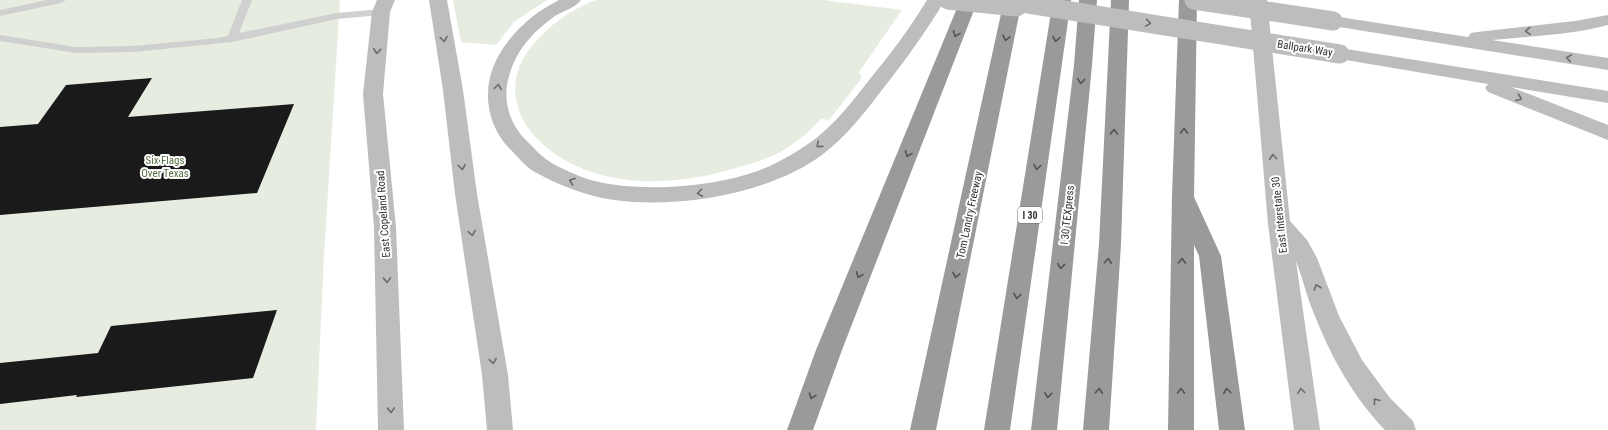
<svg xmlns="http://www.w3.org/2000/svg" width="1608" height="430" viewBox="0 0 1608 430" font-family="'Roboto Condensed',sans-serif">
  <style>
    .green { fill: #e6ecdf }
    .building { fill: #1a1a1a }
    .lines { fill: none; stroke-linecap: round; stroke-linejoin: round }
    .service { fill: #d0d0d0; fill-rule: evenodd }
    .secondary { fill: #bdbdbd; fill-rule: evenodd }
    .motorway { fill: #9a9a9a; fill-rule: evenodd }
    .secondary-bridge { stroke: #bdbdbd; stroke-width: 19 }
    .oneway { stroke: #6a6a6a }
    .oneway2 { stroke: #525252 }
    .labels { text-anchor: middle; stroke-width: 4; stroke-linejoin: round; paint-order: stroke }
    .shield { fill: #fff; stroke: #707070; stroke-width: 1 }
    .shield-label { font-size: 10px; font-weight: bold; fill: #333 }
    .street-label { font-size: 11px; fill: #333; stroke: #fff }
    .park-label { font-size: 11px; fill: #56703f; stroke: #fff }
  </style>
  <rect width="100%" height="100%" fill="#fff"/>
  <g class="green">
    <polygon points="0,0 340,0 324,255 316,430 0,430"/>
    <polygon points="453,0 547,0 514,22 496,45 461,42"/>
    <path d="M596,0H823L902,10L859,72L862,78L829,120L821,119C810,131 798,141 784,150C769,158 752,164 736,168C679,185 611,190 558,156C539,143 522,126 517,103C512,83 518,63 531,47C548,26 571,9 596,0Z"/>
  </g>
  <g class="building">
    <polygon points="152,78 128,117 294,104 257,193 0,215 0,127 38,124 66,85"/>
    <polygon points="277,310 253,378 76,397 77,395 0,404 0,363 98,353 111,326"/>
  </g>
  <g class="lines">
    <g class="service">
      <polygon points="47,0 66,0 61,3 0,16 0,10"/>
      <polygon points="242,0 252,0 239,33 337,13 381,9 386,12 381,15 337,19 232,42 134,52 76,53 0,41 0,35 76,47 134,46 218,38 228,36"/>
    </g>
    <g class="secondary">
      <polygon points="377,0 395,0 390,12 383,94 396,227 404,430 378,430 374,227 363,94 372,12"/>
      <polygon points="429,0 447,0 463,90 477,194 508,375 513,430 487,430 482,375 455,194 443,90"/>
      <path d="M559,0H581C575,8 563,11 555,16C535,30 517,49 510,73C501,98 509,125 529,143C534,148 540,155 546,159C555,166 568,171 579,176C629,196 728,188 776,163C786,158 796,152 805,146C829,131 849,106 866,84C888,57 909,30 927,0H945C927,30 907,58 885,86C866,111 847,136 822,155C769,194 679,209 614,200C586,196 558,185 533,171C525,166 517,156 510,149C488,127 482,93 494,65C506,37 531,14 559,0Z"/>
      <path d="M1249,0H1267L1290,221L1307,240L1317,258L1339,316L1362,360L1390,398L1413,421L1416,430H1385C1354,398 1331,357 1315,316C1307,298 1303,279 1296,261L1320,430H1294L1268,224Z"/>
      <path d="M1608,15V25C1570,35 1531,36 1492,40L1608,58V70L1333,26L1327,25L1324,21L1327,17L1333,16L1468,37L1471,33L1477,32L1575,21Z"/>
      <polygon points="1340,48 1608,91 1608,103 1511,87 1608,125 1608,140 1488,92 1485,88 1488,84 1334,58 1331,54 1334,50"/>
    </g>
    <g class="motorway">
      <polygon points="964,0 983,0 974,10 842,350 813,430 787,430 816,350 957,8"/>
      <polygon points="1004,0 1022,0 936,430 910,430"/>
      <polygon points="1053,0 1071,0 1010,430 984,430"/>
      <polygon points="1079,0 1097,0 1092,65 1057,430 1031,430 1074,65"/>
      <polygon points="1111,0 1129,0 1121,244 1109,430 1083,430 1099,244"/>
      <polygon points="1179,0 1197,0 1194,197 1221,256 1245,430 1219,430 1199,256 1194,245 1194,430 1168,430 1172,196"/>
    </g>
    <g class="secondary-bridge">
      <polyline points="948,0 1017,7"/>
      <polyline points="1002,0 1340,54"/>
      <polyline points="1194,0 1333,21"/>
    </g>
  </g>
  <defs><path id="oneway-chevron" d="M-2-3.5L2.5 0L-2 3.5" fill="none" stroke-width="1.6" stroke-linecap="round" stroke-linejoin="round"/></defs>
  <g class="oneway">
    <use href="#oneway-chevron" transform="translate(1148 23) rotate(9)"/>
    <use href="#oneway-chevron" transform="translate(1528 31) rotate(177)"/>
    <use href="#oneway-chevron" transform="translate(444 39) rotate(81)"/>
    <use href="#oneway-chevron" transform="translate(377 51) rotate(96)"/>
    <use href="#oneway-chevron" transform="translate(1569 58) rotate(-171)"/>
    <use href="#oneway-chevron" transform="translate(498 87) rotate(-83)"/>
    <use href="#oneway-chevron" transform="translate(1519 98) rotate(21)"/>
    <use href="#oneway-chevron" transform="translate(819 145) rotate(139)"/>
    <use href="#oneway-chevron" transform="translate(1273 157) rotate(-95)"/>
    <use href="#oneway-chevron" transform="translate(462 167) rotate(83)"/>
    <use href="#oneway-chevron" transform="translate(572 181) rotate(-160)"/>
    <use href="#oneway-chevron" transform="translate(700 193) rotate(172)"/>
    <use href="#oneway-chevron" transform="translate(472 233) rotate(81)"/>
    <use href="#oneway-chevron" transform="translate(387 280) rotate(88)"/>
    <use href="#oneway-chevron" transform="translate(1317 287) rotate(-109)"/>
    <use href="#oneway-chevron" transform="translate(493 361) rotate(81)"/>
    <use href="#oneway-chevron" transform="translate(1301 391) rotate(-98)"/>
    <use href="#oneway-chevron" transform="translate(1376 401) rotate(-127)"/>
    <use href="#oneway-chevron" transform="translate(391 410) rotate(88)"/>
  </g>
  <g class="oneway2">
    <use href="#oneway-chevron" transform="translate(956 34) rotate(112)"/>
    <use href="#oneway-chevron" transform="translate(1006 38) rotate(102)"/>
    <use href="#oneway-chevron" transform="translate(1056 39) rotate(99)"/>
    <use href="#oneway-chevron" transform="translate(1081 81) rotate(96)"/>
    <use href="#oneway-chevron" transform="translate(1184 131) rotate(-89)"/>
    <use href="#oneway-chevron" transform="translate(1114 132) rotate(-88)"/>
    <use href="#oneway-chevron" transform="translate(908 154) rotate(112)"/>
    <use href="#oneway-chevron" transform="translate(1037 167) rotate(99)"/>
    <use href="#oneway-chevron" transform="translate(1108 261) rotate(-86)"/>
    <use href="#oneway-chevron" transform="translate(1182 261) rotate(-89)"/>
    <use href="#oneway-chevron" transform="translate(1061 266) rotate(96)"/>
    <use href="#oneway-chevron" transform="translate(859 275) rotate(112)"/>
    <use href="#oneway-chevron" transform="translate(956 275) rotate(102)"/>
    <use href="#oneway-chevron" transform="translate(1017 296) rotate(99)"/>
    <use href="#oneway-chevron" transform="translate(1099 391) rotate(-86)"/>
    <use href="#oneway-chevron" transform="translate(1181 391) rotate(-89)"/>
    <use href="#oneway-chevron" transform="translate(1227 391) rotate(-97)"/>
    <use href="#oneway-chevron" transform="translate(1048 395) rotate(96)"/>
    <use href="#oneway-chevron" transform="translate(812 396) rotate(110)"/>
  </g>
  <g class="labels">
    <rect class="shield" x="1018" y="207" width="24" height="16" rx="3"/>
    <g class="shield-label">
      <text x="1030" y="219">I 30</text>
    </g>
    <g class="street-label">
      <text transform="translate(1305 48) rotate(9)" y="4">Ballpark Way</text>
      <text transform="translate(383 214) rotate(-94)" y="4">East Copeland Road</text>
      <text transform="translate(969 215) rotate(-78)" y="4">Tom Landry Freeway</text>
      <text transform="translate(1067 215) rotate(-84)" y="4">I 30 TEXpress</text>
      <text transform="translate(1279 215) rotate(-96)" y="4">East Interstate 30</text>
    </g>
    <g class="park-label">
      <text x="165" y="164">Six Flags<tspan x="165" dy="13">Over Texas</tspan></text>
    </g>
  </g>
</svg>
